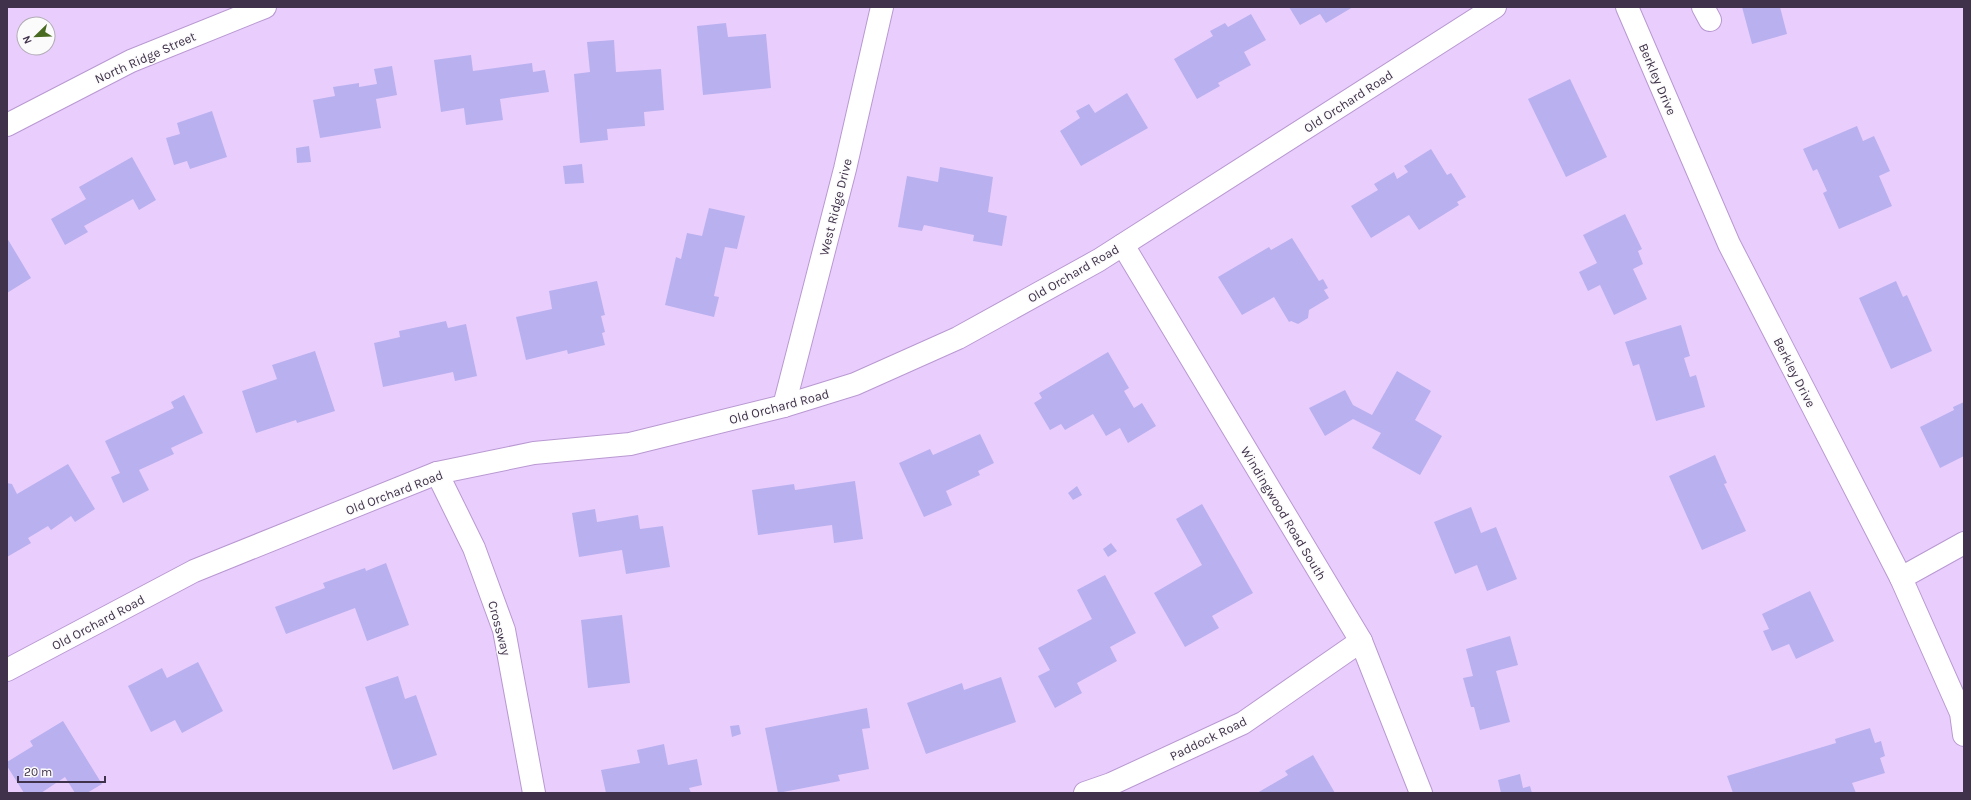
<svg xmlns="http://www.w3.org/2000/svg" width="1971" height="800" viewBox="0 0 1971 800" font-family="Karla,sans-serif">
  <style>
    .building { fill: #b9b0ef }
    .lines { fill: none; stroke-linecap: round; stroke-linejoin: round }
    .minor-casing { stroke: #b998d2; stroke-width: 24 }
    .minor { stroke: #fff; stroke-width: 22 }
    .labels { text-anchor: middle; stroke-width: 3; stroke-linejoin: round; paint-order: stroke }
    .street-label { font-size: 13px; fill: #40324a; stroke: #fbfbfb }
  </style>
  <rect width="100%" height="100%" fill="#e9cefd"/>
  <g class="building">
    <polygon points="1289,7 1353,7 1326,23 1320,14 1300,25"/>
    <polygon points="1742,7 1780,7 1787,34 1752,44"/>
    <polygon points="1251,14 1266,40 1244,52 1251,65 1218,83 1220,86 1197,99 1174,59 1213,36 1210,31 1225,23 1228,27"/>
    <polygon points="726,23 728,37 766,34 771,88 703,95 697,26"/>
    <polygon points="614,40 616,72 661,69 664,110 644,112 645,126 607,129 608,140 580,143 574,74 590,72 587,42"/>
    <polygon points="471,55 473,71 532,63 533,72 545,70 549,92 500,99 503,120 466,125 464,108 441,112 434,60"/>
    <polygon points="392,66 397,95 376,99 381,128 320,138 313,100 335,96 333,87 359,83 359,87 377,84 374,69"/>
    <polygon points="1570,79 1607,157 1566,177 1528,99"/>
    <polygon points="1127,93 1148,128 1081,166 1060,131 1080,118 1076,111 1089,104 1095,113"/>
    <polygon points="212,111 227,157 190,169 187,161 174,165 166,138 180,134 177,123"/>
    <polygon points="1857,126 1863,141 1874,136 1890,171 1879,176 1892,206 1839,229 1823,193 1827,191 1817,169 1813,171 1803,149"/>
    <polygon points="309,146 311,162 297,163 296,148"/>
    <polygon points="1431,149 1447,175 1451,173 1466,197 1457,202 1459,205 1419,230 1409,215 1371,238 1351,206 1378,190 1374,184 1394,172 1397,179 1408,172 1404,166"/>
    <polygon points="132,157 156,200 139,210 133,199 84,226 88,232 65,245 51,219 86,199 79,187"/>
    <polygon points="582,164 584,183 565,184 563,166"/>
    <polygon points="940,167 993,177 988,212 1007,216 1002,246 973,241 974,235 924,225 922,231 898,227 907,176 938,182"/>
    <polygon points="709,208 745,216 737,249 725,247 714,296 719,297 714,317 665,305 676,257 681,259 687,233 702,236"/>
    <polygon points="1625,214 1642,249 1638,251 1643,264 1633,269 1647,299 1614,315 1600,285 1588,291 1579,272 1597,263 1583,235"/>
    <polygon points="7,238 31,278 7,293"/>
    <polygon points="1292,238 1319,281 1323,279 1328,288 1324,290 1329,298 1309,310 1308,318 1298,324 1291,321 1289,322 1274,297 1242,315 1218,277 1269,247 1271,250"/>
    <polygon points="597,281 605,315 601,316 605,332 602,333 605,345 568,354 567,350 526,360 516,317 552,309 549,291"/>
    <polygon points="1896,281 1903,297 1907,295 1932,351 1891,369 1859,298"/>
    <polygon points="446,321 448,328 466,324 477,376 455,381 453,372 383,387 374,343 400,337 399,331"/>
    <polygon points="1681,325 1690,356 1684,358 1690,377 1696,375 1705,407 1656,421 1639,364 1633,366 1625,342"/>
    <polygon points="315,351 335,411 297,423 296,420 256,433 242,391 277,379 272,365"/>
    <polygon points="1108,352 1129,388 1124,391 1134,408 1142,403 1156,426 1128,443 1120,428 1106,436 1093,414 1065,430 1061,424 1050,430 1034,403 1042,398 1039,393"/>
    <polygon points="1397,371 1431,391 1415,420 1442,436 1420,475 1372,448 1381,433 1353,419 1325,436 1309,408 1345,390 1353,405 1372,415"/>
    <polygon points="184,395 203,433 171,448 174,454 139,470 149,490 123,503 111,477 120,473 105,441 174,408 171,402"/>
    <polygon points="1964,402 1964,456 1940,468 1920,427 1954,410 1953,407"/>
    <polygon points="980,434 994,463 978,471 980,475 946,491 952,505 924,517 899,463 930,449 933,455"/>
    <polygon points="1715,455 1727,483 1724,484 1746,531 1702,550 1669,476"/>
    <polygon points="68,464 95,509 75,522 71,516 51,530 48,526 28,538 31,543 7,557 7,483 12,484 17,494"/>
    <polygon points="855,481 863,539 834,543 832,525 758,535 752,490 794,484 795,490"/>
    <polygon points="1077,486 1082,495 1073,500 1068,493"/>
    <polygon points="1202,504 1253,593 1212,616 1219,628 1185,647 1154,593 1202,565 1176,519"/>
    <polygon points="1471,507 1481,533 1496,527 1517,579 1487,591 1477,565 1455,574 1434,522"/>
    <polygon points="595,509 597,522 638,515 640,529 663,526 670,567 626,574 622,550 579,557 572,513"/>
    <polygon points="1111,543 1117,551 1108,557 1103,549"/>
    <polygon points="386,563 409,625 367,641 355,608 286,634 275,607 325,588 323,583 365,568 366,571"/>
    <polygon points="1105,575 1136,633 1110,647 1117,661 1077,683 1082,693 1055,708 1038,676 1050,670 1038,648 1092,619 1077,590"/>
    <polygon points="1810,591 1834,641 1796,659 1789,644 1772,651 1763,631 1769,629 1762,614"/>
    <polygon points="622,615 630,683 588,688 581,620"/>
    <polygon points="1510,636 1518,665 1496,671 1510,722 1480,730 1474,707 1471,707 1463,678 1473,676 1466,649"/>
    <polygon points="198,662 223,711 182,733 175,720 151,732 128,686 162,668 167,678"/>
    <polygon points="398,676 405,699 416,695 437,755 393,770 365,687"/>
    <polygon points="1001,677 1016,722 926,754 907,703 962,683 964,690"/>
    <polygon points="867,708 870,728 862,729 869,769 838,775 840,781 778,793 765,728"/>
    <polygon points="63,721 102,784 87,793 75,793 65,777 41,793 24,793 7,766 7,762 33,746 30,741"/>
    <polygon points="739,725 741,734 732,737 730,726"/>
    <polygon points="1870,728 1875,743 1881,741 1885,756 1880,758 1885,773 1852,783 1856,793 1733,793 1727,776 1836,743 1835,739"/>
    <polygon points="664,744 668,765 697,759 702,785 689,788 691,793 606,793 601,770 640,763 637,750"/>
    <polygon points="1313,755 1335,793 1257,793 1288,775 1285,771"/>
    <polygon points="1520,774 1523,788 1530,786 1532,793 1501,793 1498,780"/>
  </g>
  <g class="lines">
    <g class="minor-casing">
      <g id="minor">
        <polyline points="1627,7 1729,244 1901,578 1961,713 1964,735"/>
        <polyline points="1703,7 1710,20"/>
        <polyline points="7,125 131,61 265,7"/>
        <polyline points="1123,245 1361,641 1421,793"/>
        <polyline points="784,406 845,169 882,7"/>
        <polyline points="437,473 474,548 504,630 534,793"/>
        <polyline points="1901,578 1964,543"/>
        <polyline points="7,670 194,571 437,473 534,453 630,444 784,406 855,384 958,338 1099,260 1495,7"/>
        <polyline points="1085,793 1111,784 1243,723 1361,641"/>
      </g>
    </g>
    <use href="#minor" class="minor"/>
  </g>
  <g class="labels">
    <g class="street-label">
      <text transform="translate(145 57) rotate(-24)" y="5">North Ridge Street</text>
      <text transform="translate(1658 79) rotate(67)" y="5">Berkley Drive</text>
      <text transform="translate(1348 101) rotate(-33)" y="5">Old Orchard Road</text>
      <text transform="translate(835 207) rotate(-76)" y="5">West Ridge Drive</text>
      <text transform="translate(1073 273) rotate(-30)" y="5">Old Orchard Road</text>
      <text transform="translate(1795 372) rotate(63)" y="5">Berkley Drive</text>
      <text transform="translate(779 406) rotate(-15)" y="5">Old Orchard Road</text>
      <text transform="translate(394 492) rotate(-21)" y="5">Old Orchard Road</text>
      <text transform="translate(1284 513) rotate(59)" y="5">Windingwood Road South</text>
      <text transform="translate(98 622) rotate(-28)" y="5">Old Orchard Road</text>
      <text transform="translate(500 628) rotate(75)" y="5">Crossway</text>
      <text transform="translate(1208 738) rotate(-26)" y="5">Paddock Road</text>
    </g>
  </g>
  <rect width="1971" height="800" fill="none" stroke="#40324a" stroke-width="16"/>
  <g transform="translate(36 36) rotate(247)"><circle r="19" fill="#fbfbfb" stroke="#b0abb4"/>
  <path d="M0-3L7 15L0 10L-7 15Z" fill="#496a21"/>
  <text y="-6" font-size="11" font-weight="bold" text-anchor="middle" fill="#40324a">N</text>
  </g>
  <path d="M18 776v6h87v-6" fill="none" stroke="#40324a" stroke-width="2"/>
  <text x="24" y="776" font-size="12" fill="#40324a" stroke="#fbfbfb" stroke-width="3" paint-order="stroke">20 m</text>
</svg>
